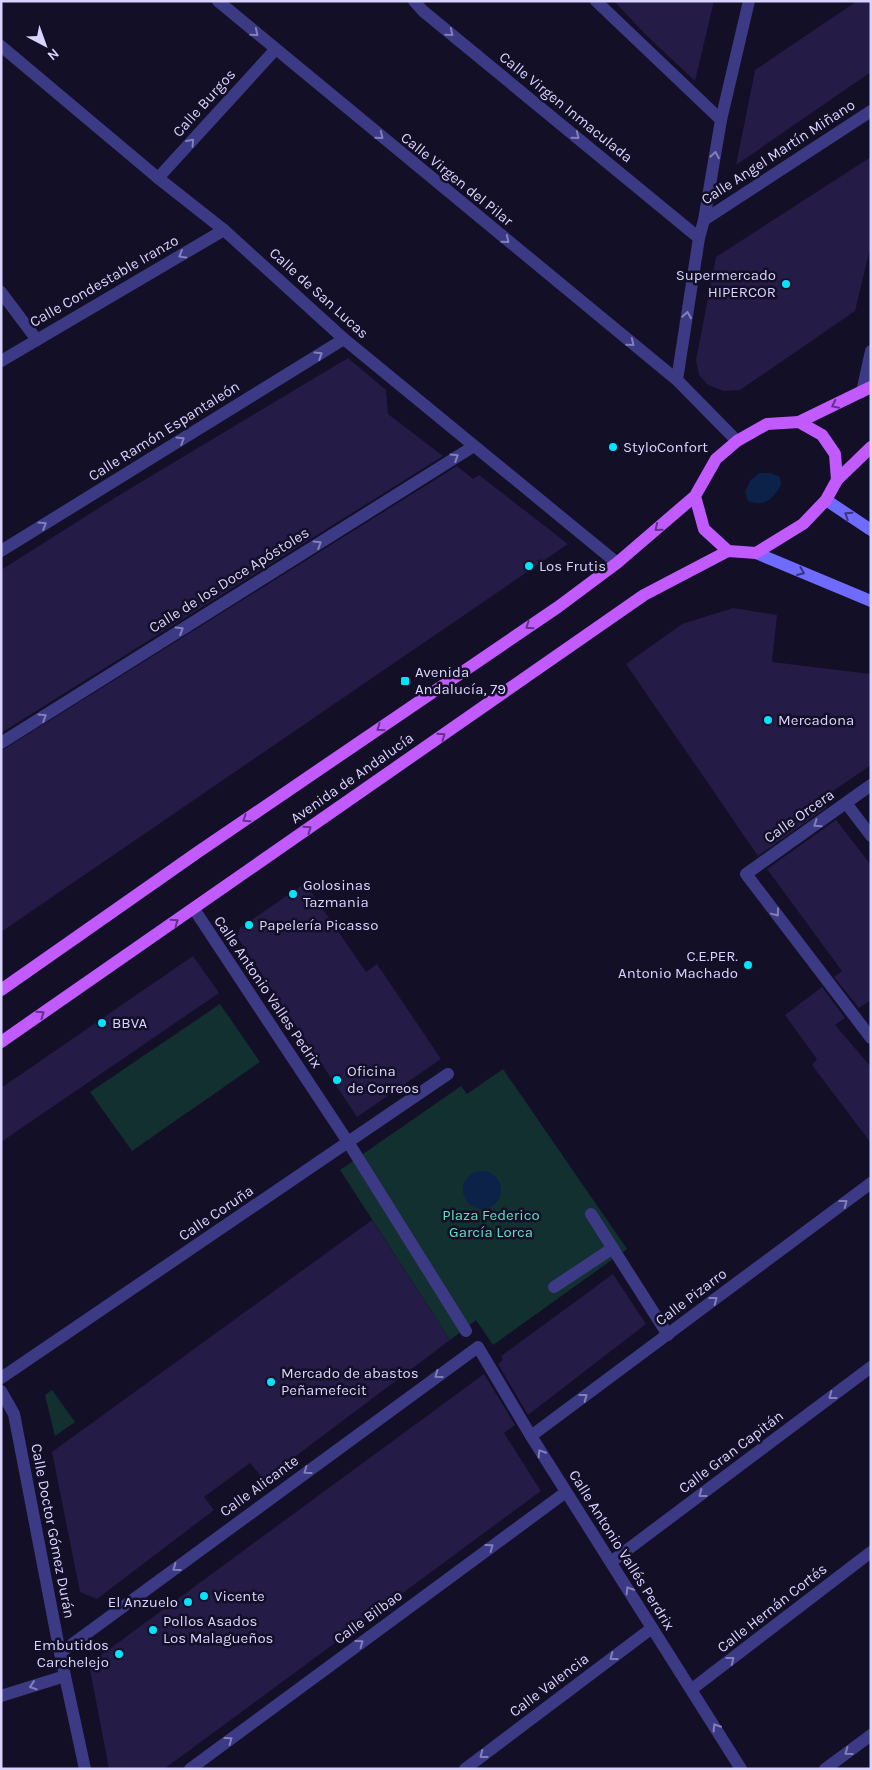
<svg xmlns="http://www.w3.org/2000/svg" width="872" height="1770" viewBox="0 0 872 1770" font-family="Karla,sans-serif">
  <style>
    .green { fill: #12302f }
    .water { fill: #0c2248 }
    .building { fill: #241b47 }
    .lines { fill: none; stroke-linecap: round; stroke-linejoin: round }
    .street { stroke: #3d3a85; stroke-width: 12 }
    .secondary { stroke: #6f6bff; stroke-width: 12 }
    .primary { stroke: #c25bff; stroke-width: 12 }
    .oneway { stroke: #837fbc }
    .oneway2 { stroke: #623188 }
    .oneway3 { stroke: #38347d }
    .poi-dot { fill: #00e5ff; stroke: #130f26; stroke-width: 2 }
    .labels { text-anchor: middle; stroke-width: 5; stroke-linejoin: round; paint-order: stroke }
    .street-label { font-size: 15px; fill: #d9d4ff; stroke: #130f26 }
    .poi-label { font-size: 15px; fill: #d9d4ff; stroke: #130f26; text-anchor: start }
    .park-label { font-size: 15px; fill: #5fe0c0; stroke: #130f26 }
  </style>
  <rect width="100%" height="100%" fill="#130f26"/>
  <g class="green">
    <polygon points="220,1004 260,1062 132,1151 90,1092"/>
    <polygon points="503,1069 627,1249 493,1345 476,1320 450,1340 340,1170 461,1086 467,1094"/>
    <polygon points="52,1390 75,1422 55,1436 45,1395"/>
  </g>
  <g class="water">
    <path d="M759,473H771L780,477L781,485C773,499 765,507 748,501L745,492L750,481Z"/>
    <circle cx="482" cy="1190" r="19"/>
  </g>
  <g class="building">
    <polygon points="614,1 714,1 695,81 645,34"/>
    <polygon points="857,1 871,1 871,72 736,165 755,70"/>
    <polygon points="871,157 871,245 855,311 740,390 724,391 708,385 699,375 696,360 716,257"/>
    <polygon points="348,358 386,390 388,414 443,456 1,733 1,570 121,494"/>
    <polygon points="457,466 473,479 479,475 568,544 1,932 1,751"/>
    <polygon points="733,608 777,615 772,662 871,674 871,765 821,799 827,807 758,856 626,664 682,624"/>
    <polygon points="836,820 871,865 871,1000 859,1008 834,977 842,971 767,869"/>
    <polygon points="305,883 366,972 377,964 441,1059 357,1117 237,937 240,928"/>
    <polygon points="193,956 219,993 1,1142 1,1088"/>
    <polygon points="822,987 845,1018 835,1025 871,1067 871,1143 812,1065 817,1059 785,1015"/>
    <polygon points="372,1220 450,1340 264,1480 250,1463 204,1497 214,1510 97,1599 80,1592 52,1452"/>
    <polygon points="613,1274 646,1324 528,1415 498,1364 503,1360 501,1356"/>
    <polygon points="484,1374 515,1425 504,1433 541,1491 164,1769 109,1769 89,1664"/>
  </g>
  <g class="lines">
    <g class="street">
      <polyline points="218,1 677,380 737,441"/>
      <polyline points="414,1 423,11 699,238"/>
      <polyline points="596,1 721,120"/>
      <polyline points="1,46 158,178 224,230 344,339 617,563"/>
      <polyline points="158,178 275,50"/>
      <polyline points="704,220 871,111"/>
      <polyline points="1,292 37,340"/>
      <polyline points="1,361 224,230"/>
      <polyline points="677,380 699,238 704,220 721,120 749,1"/>
      <polyline points="862,392 871,351"/>
      <polyline points="1,551 344,339"/>
      <polyline points="1,743 474,446"/>
      <polyline points="871,785 746,874 871,1038"/>
      <polyline points="846,803 871,836"/>
      <polyline points="194,909 348,1142 466,1331"/>
      <polyline points="591,1214 668,1335"/>
      <polyline points="554,1287 613,1248"/>
      <polyline points="1,1378 448,1074"/>
      <polyline points="1,1391 14,1414 60,1653 85,1769"/>
      <polyline points="531,1436 871,1183"/>
      <polyline points="611,1562 871,1367"/>
      <polyline points="60,1653 478,1347 531,1436 741,1769"/>
      <polyline points="692,1689 871,1552"/>
      <polyline points="1,1696 65,1676"/>
      <polyline points="190,1769 566,1492"/>
      <polyline points="465,1769 652,1628"/>
      <polyline points="825,1769 871,1735"/>
    </g>
    <g class="secondary">
      <polyline points="826,500 871,530"/>
      <polyline points="756,553 871,601"/>
    </g>
    <g class="primary">
      <polyline points="799,422 871,387"/>
      <polyline points="837,480 871,447"/>
      <polyline points="1,990 198,852 558,607 617,563 695,496 716,459 737,441 767,424 799,422 822,435 835,454 837,480 826,500 803,524 756,553 728,551 704,529 695,496"/>
      <polyline points="1,1042 644,595 728,551"/>
    </g>
  </g>
  <defs><path id="oneway-chevron" d="M-2-3.5L2.5 0L-2 3.5" fill="none" stroke-width="1.6" stroke-linecap="round" stroke-linejoin="round" transform="scale(1.25)"/></defs>
  <g class="oneway">
    <use href="#oneway-chevron" transform="translate(255 33) rotate(40)"/>
    <use href="#oneway-chevron" transform="translate(450 33) rotate(39)"/>
    <use href="#oneway-chevron" transform="translate(380 136) rotate(39)"/>
    <use href="#oneway-chevron" transform="translate(576 136) rotate(39)"/>
    <use href="#oneway-chevron" transform="translate(191 142) rotate(-48)"/>
    <use href="#oneway-chevron" transform="translate(715 155) rotate(-80)"/>
    <use href="#oneway-chevron" transform="translate(506 240) rotate(39)"/>
    <use href="#oneway-chevron" transform="translate(182 255) rotate(150)"/>
    <use href="#oneway-chevron" transform="translate(687 315) rotate(-81)"/>
    <use href="#oneway-chevron" transform="translate(631 343) rotate(39)"/>
    <use href="#oneway-chevron" transform="translate(319 355) rotate(-32)"/>
    <use href="#oneway-chevron" transform="translate(181 440) rotate(-32)"/>
    <use href="#oneway-chevron" transform="translate(455 457) rotate(-32)"/>
    <use href="#oneway-chevron" transform="translate(43 525) rotate(-32)"/>
    <use href="#oneway-chevron" transform="translate(318 544) rotate(-32)"/>
    <use href="#oneway-chevron" transform="translate(180 630) rotate(-32)"/>
    <use href="#oneway-chevron" transform="translate(43 717) rotate(-32)"/>
    <use href="#oneway-chevron" transform="translate(817 824) rotate(145)"/>
    <use href="#oneway-chevron" transform="translate(776 913) rotate(53)"/>
    <use href="#oneway-chevron" transform="translate(844 1203) rotate(-37)"/>
    <use href="#oneway-chevron" transform="translate(714 1300) rotate(-37)"/>
    <use href="#oneway-chevron" transform="translate(438 1375) rotate(144)"/>
    <use href="#oneway-chevron" transform="translate(832 1396) rotate(143)"/>
    <use href="#oneway-chevron" transform="translate(584 1397) rotate(-37)"/>
    <use href="#oneway-chevron" transform="translate(541 1453) rotate(-122)"/>
    <use href="#oneway-chevron" transform="translate(307 1471) rotate(144)"/>
    <use href="#oneway-chevron" transform="translate(702 1494) rotate(143)"/>
    <use href="#oneway-chevron" transform="translate(490 1547) rotate(-36)"/>
    <use href="#oneway-chevron" transform="translate(176 1568) rotate(144)"/>
    <use href="#oneway-chevron" transform="translate(629 1590) rotate(-122)"/>
    <use href="#oneway-chevron" transform="translate(360 1643) rotate(-36)"/>
    <use href="#oneway-chevron" transform="translate(613 1657) rotate(143)"/>
    <use href="#oneway-chevron" transform="translate(731 1660) rotate(-38)"/>
    <use href="#oneway-chevron" transform="translate(33 1686) rotate(162)"/>
    <use href="#oneway-chevron" transform="translate(716 1727) rotate(-122)"/>
    <use href="#oneway-chevron" transform="translate(229 1740) rotate(-36)"/>
    <use href="#oneway-chevron" transform="translate(848 1752) rotate(144)"/>
    <use href="#oneway-chevron" transform="translate(483 1755) rotate(143)"/>
  </g>
  <g class="oneway2">
    <use href="#oneway-chevron" transform="translate(835 405) rotate(154)"/>
    <use href="#oneway-chevron" transform="translate(658 528) rotate(140)"/>
    <use href="#oneway-chevron" transform="translate(529 626) rotate(146)"/>
    <use href="#oneway-chevron" transform="translate(380 728) rotate(146)"/>
    <use href="#oneway-chevron" transform="translate(442 736) rotate(-35)"/>
    <use href="#oneway-chevron" transform="translate(246 819) rotate(146)"/>
    <use href="#oneway-chevron" transform="translate(308 829) rotate(-35)"/>
    <use href="#oneway-chevron" transform="translate(175 922) rotate(-35)"/>
    <use href="#oneway-chevron" transform="translate(41 1014) rotate(-35)"/>
  </g>
  <g class="oneway3">
    <use href="#oneway-chevron" transform="translate(848 515) rotate(-147)"/>
    <use href="#oneway-chevron" transform="translate(801 572) rotate(23)"/>
  </g>
  <g class="poi-dot">
    <circle cx="786" cy="284" r="5"/>
    <circle cx="613" cy="447" r="5"/>
    <circle cx="529" cy="566" r="5"/>
    <rect x="400" y="676" width="10" height="10" rx="2.5"/>
    <circle cx="768" cy="720" r="5"/>
    <circle cx="293" cy="894" r="5"/>
    <circle cx="249" cy="925" r="5"/>
    <circle cx="748" cy="965" r="5"/>
    <circle cx="102" cy="1023" r="5"/>
    <circle cx="337" cy="1080" r="5"/>
    <circle cx="271" cy="1382" r="5"/>
    <circle cx="204" cy="1596" r="5"/>
    <circle cx="188" cy="1602" r="5"/>
    <circle cx="153" cy="1630" r="5"/>
    <circle cx="119" cy="1654" r="5"/>
  </g>
  <g class="labels">
    <g class="street-label">
      <text transform="translate(204 103) rotate(-48)" y="5">Calle Burgos</text>
      <text transform="translate(566 107) rotate(39)" y="5">Calle Virgen Inmaculada</text>
      <text transform="translate(778 152) rotate(-33)" y="5">Calle Angel Martín Miñano</text>
      <text transform="translate(457 179) rotate(39)" y="5">Calle Virgen del Pilar</text>
      <text transform="translate(104 281) rotate(-30)" y="5">Calle Condestable Iranzo</text>
      <text transform="translate(319 293) rotate(42)" y="5">Calle de San Lucas</text>
      <text transform="translate(164 431) rotate(-32)" y="5">Calle Ramón Espantaleón</text>
      <text transform="translate(229 580) rotate(-32)" y="5">Calle de los Doce Apóstoles</text>
      <text transform="translate(352 778) rotate(-35)" y="5">Avenida de Andalucía</text>
      <text transform="translate(799 816) rotate(-35)" y="5">Calle Orcera</text>
      <text transform="translate(268 992) rotate(56)" y="5">Calle Antonio Valles Pedrix</text>
      <text transform="translate(216 1213) rotate(-34)" y="5">Calle Coruña</text>
      <text transform="translate(691 1297) rotate(-37)" y="5">Calle Pizarro</text>
      <text transform="translate(731 1452) rotate(-37)" y="5">Calle Gran Capitán</text>
      <text transform="translate(259 1486) rotate(-36)" y="5">Calle Alicante</text>
      <text transform="translate(53 1531) rotate(79)" y="5">Calle Doctor Gómez Durán</text>
      <text transform="translate(622 1550) rotate(58)" y="5">Calle Antonio Vallés Perdrix</text>
      <text transform="translate(772 1608) rotate(-38)" y="5">Calle Hernán Cortés</text>
      <text transform="translate(368 1617) rotate(-36)" y="5">Calle Bilbao</text>
      <text transform="translate(549 1685) rotate(-37)" y="5">Calle Valencia</text>
    </g>
    <g class="poi-label">
      <text x="776" y="280" text-anchor="end">Supermercado<tspan x="776" dy="17">HIPERCOR</tspan></text>
      <text x="623" y="452">StyloConfort</text>
      <text x="539" y="571">Los Frutis</text>
      <text x="415" y="677">Avenida<tspan x="415" dy="17">Andalucía, 79</tspan></text>
      <text x="778" y="725">Mercadona</text>
      <text x="303" y="890">Golosinas<tspan x="303" dy="17">Tazmania</tspan></text>
      <text x="259" y="930">Papelería Picasso</text>
      <text x="738" y="961" text-anchor="end">C.E.PER.<tspan x="738" dy="17">Antonio Machado</tspan></text>
      <text x="112" y="1028">BBVA</text>
      <text x="347" y="1076">Oficina<tspan x="347" dy="17">de Correos</tspan></text>
      <text x="281" y="1378">Mercado de abastos<tspan x="281" dy="17">Peñamefecit</tspan></text>
      <text x="214" y="1601">Vicente</text>
      <text x="178" y="1607" text-anchor="end">El Anzuelo</text>
      <text x="163" y="1626">Pollos Asados<tspan x="163" dy="17">Los Malagueños</tspan></text>
      <text x="109" y="1650" text-anchor="end">Embutidos<tspan x="109" dy="17">Carchelejo</tspan></text>
    </g>
    <g class="park-label">
      <text x="491" y="1220">Plaza Federico<tspan x="491" dy="17">García Lorca</tspan></text>
    </g>
  </g>
  <rect width="872" height="1770" fill="none" stroke="#d9d4ff" stroke-width="5"/>
  <g transform="translate(45 45) rotate(139)" stroke="#130f26" stroke-width="4" paint-order="stroke">
  <path d="M0-4L9 19L0 12L-9 19Z" fill="#d9d4ff"/>
  <text y="-8" font-size="14" font-weight="bold" text-anchor="middle" fill="#d9d4ff">N</text>
  </g>
</svg>
